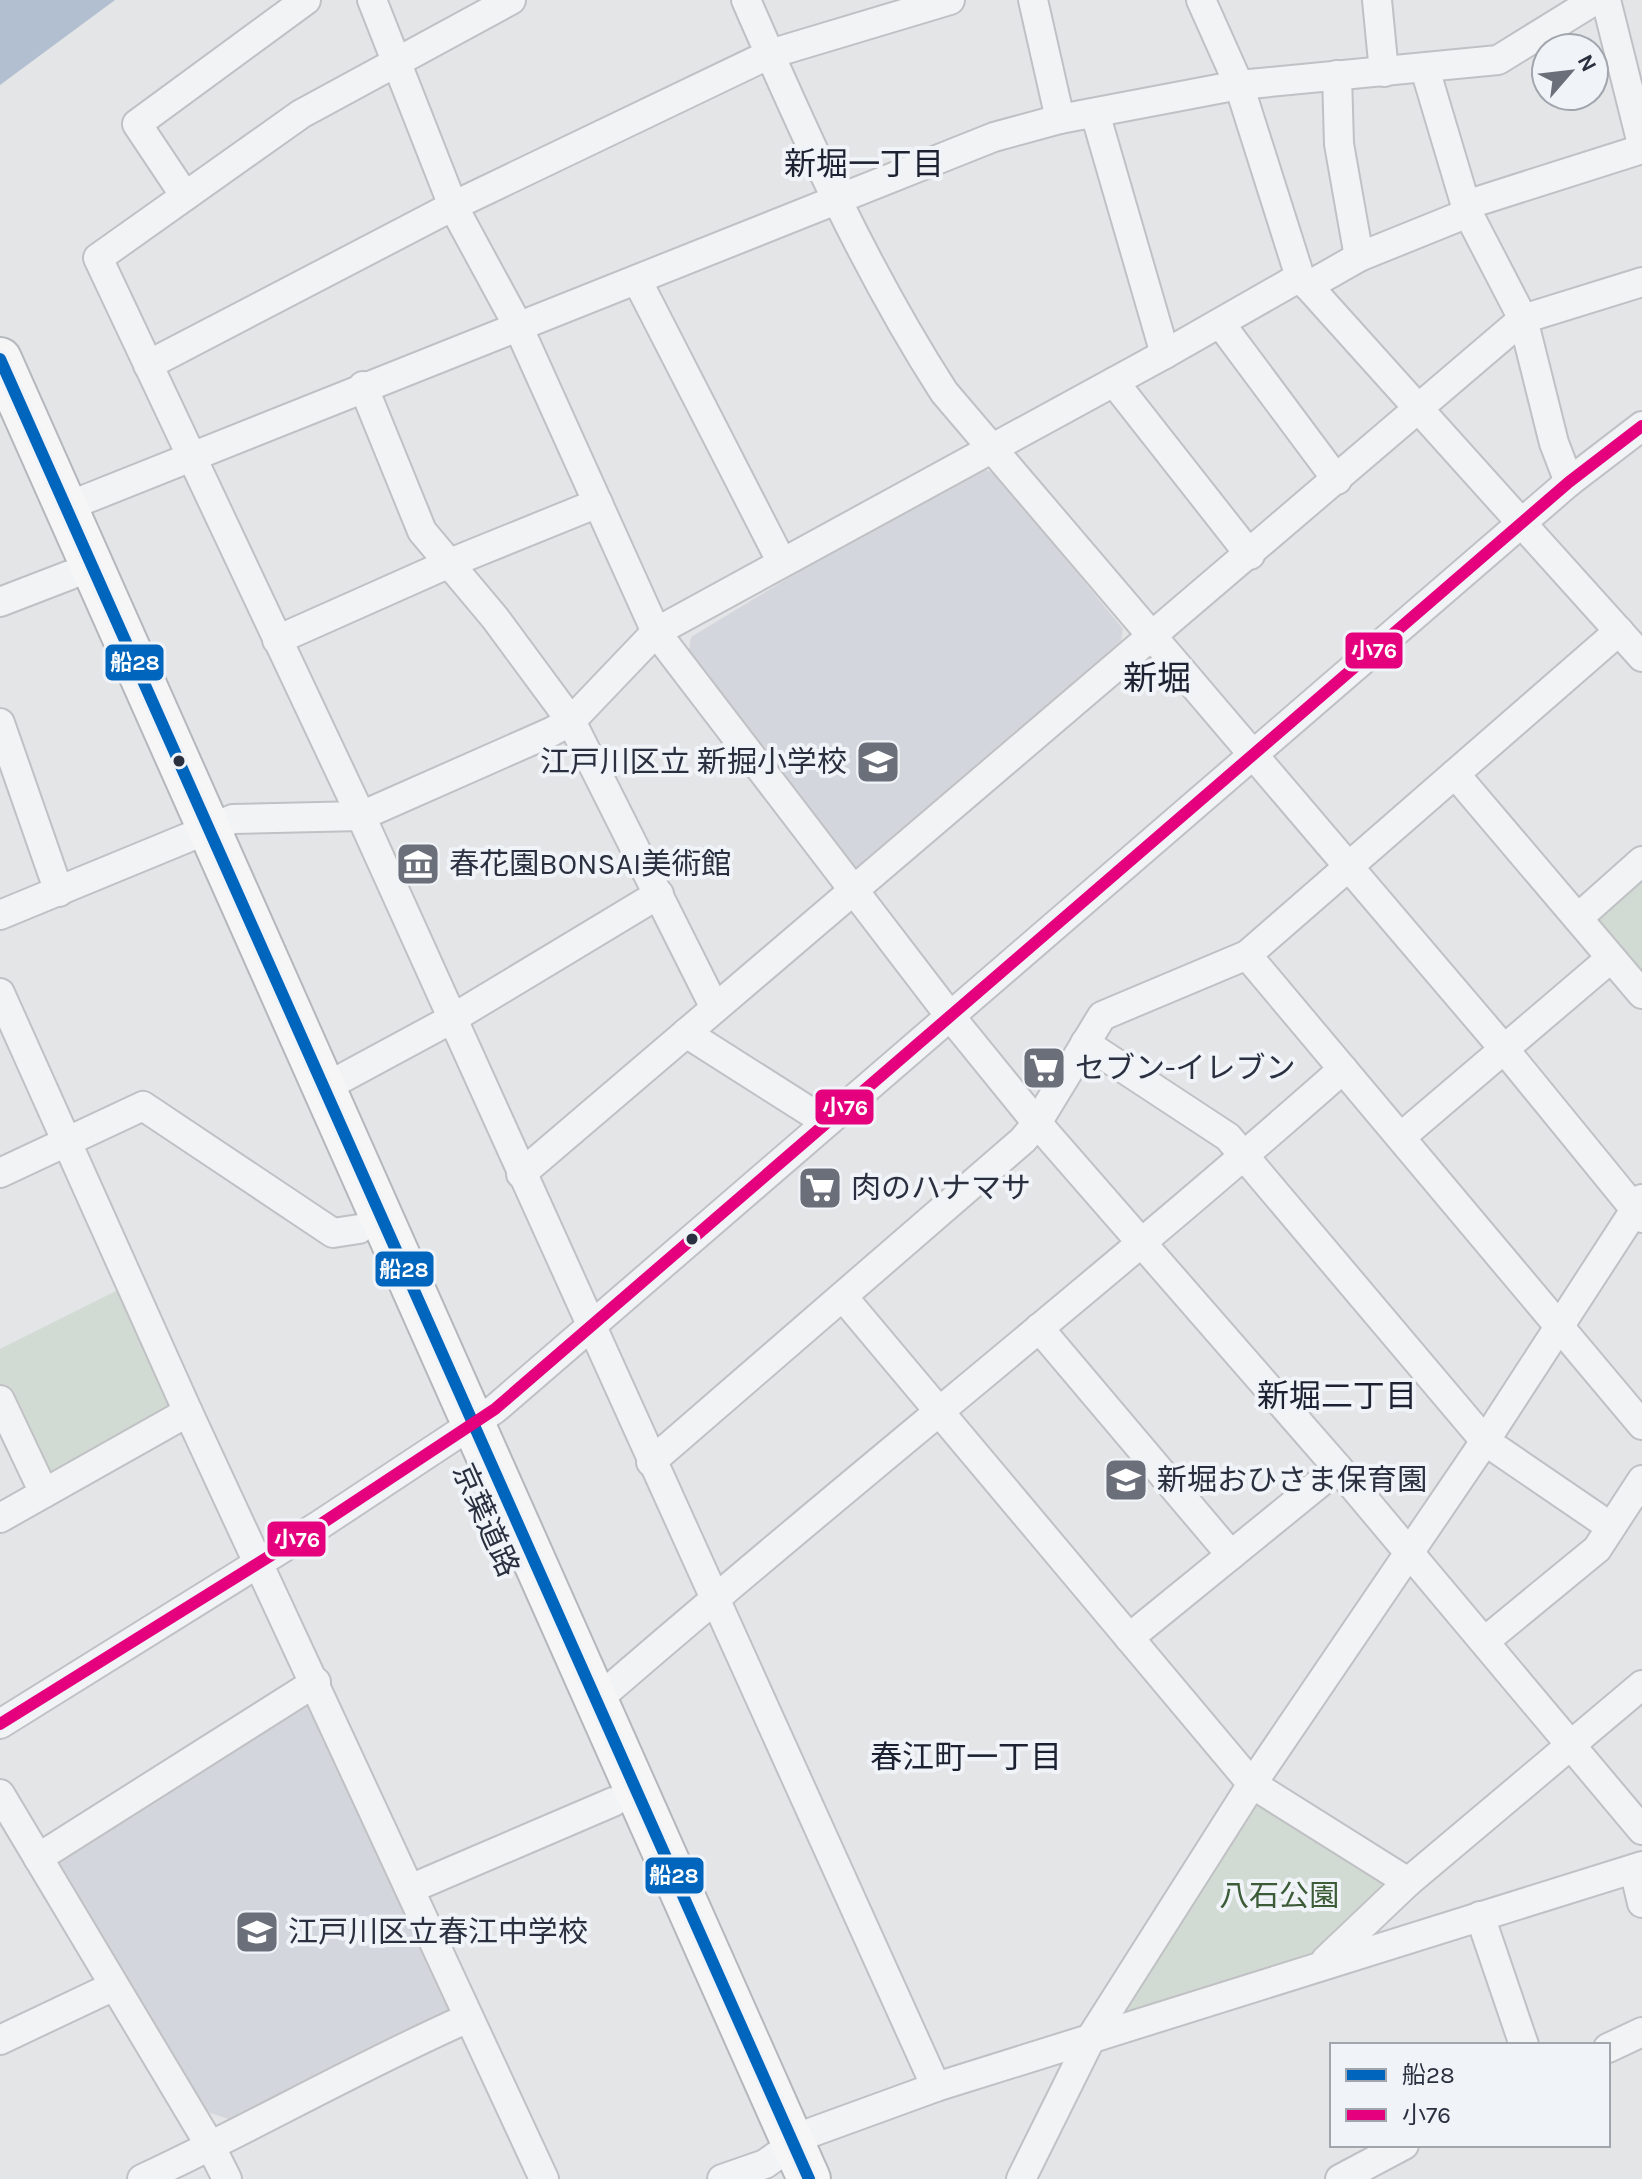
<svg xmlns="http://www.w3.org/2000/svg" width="1642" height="2179" viewBox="0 0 1642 2179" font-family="Karla,'Noto Sans JP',sans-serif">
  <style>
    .built { fill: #d3d6dc }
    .green { fill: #d2dbd3 }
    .water { fill: #b2bfd1 }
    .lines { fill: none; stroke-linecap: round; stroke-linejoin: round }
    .minor-casing { stroke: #c0c1c4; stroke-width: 32 }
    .highway-casing { stroke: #b5b7bc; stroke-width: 46 }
    .minor { stroke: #f2f3f4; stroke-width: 28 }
    .highway { stroke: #f6f6f7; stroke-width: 42 }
    .bus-1-casing { stroke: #f0f3f7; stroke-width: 18 }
    .bus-2-casing { stroke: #f0f3f7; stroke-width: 18 }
    .bus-1 { stroke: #0065bd; stroke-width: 12 }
    .bus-2 { stroke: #e5007d; stroke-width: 12 }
    .bus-dot { fill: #2a3040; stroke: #f0f3f7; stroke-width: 3 }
    .labels { text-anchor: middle; stroke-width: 8; stroke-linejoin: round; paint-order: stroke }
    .poi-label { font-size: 30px; fill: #2a3040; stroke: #f0f3f7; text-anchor: start }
    .street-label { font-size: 30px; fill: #2a3040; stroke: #f0f3f7 }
    .park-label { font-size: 30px; fill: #3c5c37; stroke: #f0f3f7 }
    .neighbourhood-label { font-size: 32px; fill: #1c2231; stroke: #f0f3f7 }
    .quarter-label { font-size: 34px; fill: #1c2231; stroke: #f0f3f7 }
    .line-badge { stroke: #f0f3f7; stroke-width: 3 }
    .badge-label { font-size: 22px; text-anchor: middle; font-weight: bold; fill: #fff }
  </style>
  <rect width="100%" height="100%" fill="#e3e5e7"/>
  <g class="built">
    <polygon points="973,466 995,473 1123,629 1121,641 868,867 853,868 688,657 691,637"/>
    <polygon points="308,1703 451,2001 446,2014 238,2122 198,2109 56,1863"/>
  </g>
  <g class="green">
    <polygon points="1642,873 1642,974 1594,917"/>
    <polygon points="126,1286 182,1409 50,1484 0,1384 0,1349"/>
    <polygon points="1260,1799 1390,1882 1318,1956 1125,2016 1119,2006"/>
  </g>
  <polygon class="water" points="0,0 115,0 0,85"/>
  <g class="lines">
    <g class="minor-casing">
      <g id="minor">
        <polyline points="372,0 453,206 517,324 656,632 950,1016 1037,1123 1338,1468 1642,1830"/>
        <polyline points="511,0 301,114 98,258 361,816 936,2087"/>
        <path d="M746,0C805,135 864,268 944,392L1504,1049L1642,1218"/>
        <polyline points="1033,0 1060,119"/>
        <polyline points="1201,0 1239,85 1300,277 1642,657"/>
        <polyline points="1377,0 1384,72"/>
        <polyline points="1606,0 1642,144"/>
        <polyline points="1425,69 1468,213 1523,319 1554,443 1569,482"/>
        <polyline points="1337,75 1339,144 1359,257"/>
        <polyline points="1095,113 1165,354"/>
        <polyline points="185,196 137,124 306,0"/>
        <polyline points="1466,205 1642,149"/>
        <polyline points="637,280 781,561"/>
        <polyline points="1308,286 1359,257 1468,213"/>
        <polyline points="1220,323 1337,480"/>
        <polyline points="148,365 453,206 770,54 950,0"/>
        <polyline points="1114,382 1250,555"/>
        <polyline points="363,386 422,531 495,618 571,721 715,1008"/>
        <polyline points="66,507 994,137 1060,119 1239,85 1498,60 1595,0"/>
        <polyline points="0,602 70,575"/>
        <polyline points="277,640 450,563 598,503"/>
        <polyline points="0,723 59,892"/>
        <polyline points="1455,774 1642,994"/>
        <polyline points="0,915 233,819 361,816 551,732 571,721 656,632 1165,354 1300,277"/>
        <polyline points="1578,918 1642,861"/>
        <polyline points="1247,955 1642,1425"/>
        <polyline points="0,993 188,1412 544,2179"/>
        <polyline points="686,1033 826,1122"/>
        <polyline points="1085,1043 1228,1137 1485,1441 1611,1527"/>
        <polyline points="324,1088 450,1020 659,894"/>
        <polyline points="1401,1137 1611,958"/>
        <polyline points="0,1173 143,1106 333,1233 359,1229"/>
        <polyline points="521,1174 1523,319 1642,282"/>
        <polyline points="843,1297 1252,1784 1408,1882"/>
        <polyline points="1039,1328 1231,1555"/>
        <polyline points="0,1400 44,1493"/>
        <polyline points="651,1462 1023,1140 1037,1123 1102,1016 1247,955 1619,631"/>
        <polyline points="0,1518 188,1412"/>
        <polyline points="1129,1638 1338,1468"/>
        <polyline points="1485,1641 1597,1549 1642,1480"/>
        <path d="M597,1700C843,1486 1099,1285 1343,1069"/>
        <polyline points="0,1724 318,1526 495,1409 1569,482 1642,426"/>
        <polyline points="0,1794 211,2147 227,2179"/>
        <polyline points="38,1858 316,1682"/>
        <polyline points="1634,1869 1642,1903"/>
        <polyline points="410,1889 613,1802"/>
        <polyline points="1480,1916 1524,2045"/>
        <polyline points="1326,1960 1408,1882 1642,1685"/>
        <polyline points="0,2040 114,1986"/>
        <polyline points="1608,2048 1642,2032"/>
        <path d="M142,2179C252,2128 357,2067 468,2018"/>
        <polyline points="722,2179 765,2164 807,2134 936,2087 1642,1866"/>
        <polyline points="1021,2179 1092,2036 1252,1784 1485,1441 1642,1199"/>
        <polyline points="1340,2179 1404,2145"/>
      </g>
    </g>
    <g class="highway-casing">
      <polyline id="highway" points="0,359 809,2179"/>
    </g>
    <use href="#minor" class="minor"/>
    <use href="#highway" class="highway"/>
    <g class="bus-1-casing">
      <polyline id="bus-1" points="0,359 809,2179"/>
    </g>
    <g class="bus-2-casing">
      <polyline id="bus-2" points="0,1724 318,1526 495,1409 1569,482 1642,426"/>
    </g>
    <use href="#bus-1" class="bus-1"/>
    <use href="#bus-2" class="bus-2"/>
  </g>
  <defs>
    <g id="school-square" transform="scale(2.3)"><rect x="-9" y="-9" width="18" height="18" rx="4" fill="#6b6f7a" stroke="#f0f3f7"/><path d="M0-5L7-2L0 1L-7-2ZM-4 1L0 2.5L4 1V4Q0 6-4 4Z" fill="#fff"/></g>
    <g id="museum-square" transform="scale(2.3)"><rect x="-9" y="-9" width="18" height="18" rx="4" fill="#6b6f7a" stroke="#f0f3f7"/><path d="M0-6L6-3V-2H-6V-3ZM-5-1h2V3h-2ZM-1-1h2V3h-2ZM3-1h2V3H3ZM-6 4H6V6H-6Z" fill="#fff"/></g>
    <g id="supermarket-square" transform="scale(2.3)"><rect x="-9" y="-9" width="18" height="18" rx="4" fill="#6b6f7a" stroke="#f0f3f7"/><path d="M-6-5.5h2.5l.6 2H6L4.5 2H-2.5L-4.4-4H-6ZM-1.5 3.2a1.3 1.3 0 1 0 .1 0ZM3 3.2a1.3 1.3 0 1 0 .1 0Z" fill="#fff"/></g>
  </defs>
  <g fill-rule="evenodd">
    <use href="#school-square" x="878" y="762"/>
    <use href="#museum-square" x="418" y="864"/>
    <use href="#supermarket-square" x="1044" y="1068"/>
    <use href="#supermarket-square" x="820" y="1188"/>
    <use href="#school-square" x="1126" y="1480"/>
    <use href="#school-square" x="257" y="1932"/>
  </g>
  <g class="bus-dot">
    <circle cx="179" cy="761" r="7"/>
    <circle cx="692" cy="1239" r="7"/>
  </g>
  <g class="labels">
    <g class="poi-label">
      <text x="847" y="772" text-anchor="end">江戸川区立 新掘小学校</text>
      <text x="449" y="874">春花園BONSAI美術館</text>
      <text x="1075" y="1078">セブン-イレブン</text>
      <text x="851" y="1198">肉のハナマサ</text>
      <text x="1157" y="1490">新堀おひさま保育園</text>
      <text x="288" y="1942">江戸川区立春江中学校</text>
    </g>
    <g class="street-label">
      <text transform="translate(486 1520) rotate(66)" y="10">京葉道路</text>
    </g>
    <g class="park-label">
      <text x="1279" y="1906">八石公園</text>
    </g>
    <g class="neighbourhood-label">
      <text x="864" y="175">新堀一丁目</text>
      <text x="1337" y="1407">新堀二丁目</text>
      <text x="966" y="1768">春江町一丁目</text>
    </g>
    <g class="quarter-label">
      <text x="1157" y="690">新堀</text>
    </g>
  </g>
  <g class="line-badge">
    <rect x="1344" y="631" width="60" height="39" rx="8" fill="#e5007d"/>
    <rect x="104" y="643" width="61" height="39" rx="8" fill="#0065bd"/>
    <rect x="814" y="1088" width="61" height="38" rx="8" fill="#e5007d"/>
    <rect x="374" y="1250" width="61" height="38" rx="8" fill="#0065bd"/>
    <rect x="266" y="1520" width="61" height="38" rx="8" fill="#e5007d"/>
    <rect x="644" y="1856" width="61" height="39" rx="8" fill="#0065bd"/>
  </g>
  <g class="badge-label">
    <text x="1374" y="658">小76</text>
    <text x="135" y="670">船28</text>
    <text x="845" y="1115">小76</text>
    <text x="404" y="1277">船28</text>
    <text x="297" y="1547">小76</text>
    <text x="674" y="1883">船28</text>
  </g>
  <rect x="1330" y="2043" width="280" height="104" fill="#f0f3f7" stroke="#a1a5ae" stroke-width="2"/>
  <rect x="1346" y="2069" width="40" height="12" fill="#0065bd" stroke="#a1a5ae" stroke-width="2"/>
  <text x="1402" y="2083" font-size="24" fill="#2a3040">船28</text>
  <rect x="1346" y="2109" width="40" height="12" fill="#e5007d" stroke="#a1a5ae" stroke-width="2"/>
  <text x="1402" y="2123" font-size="24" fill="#2a3040">小76</text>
  <g transform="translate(1570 72) rotate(62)"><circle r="38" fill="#f0f3f7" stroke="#a1a5ae" stroke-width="2"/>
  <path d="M0-6L14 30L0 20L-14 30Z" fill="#6b6f7a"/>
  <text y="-12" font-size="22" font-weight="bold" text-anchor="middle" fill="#2a3040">N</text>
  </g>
</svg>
